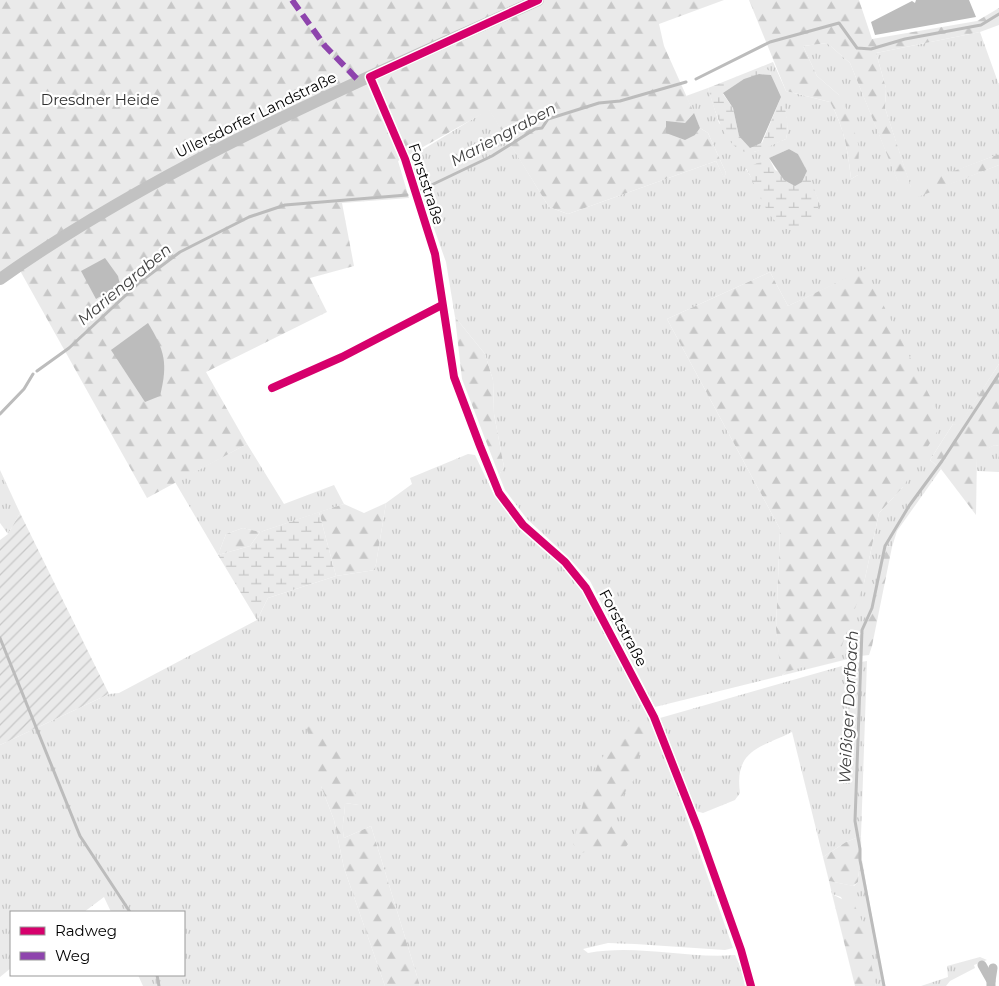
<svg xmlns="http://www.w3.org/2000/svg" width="999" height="986" viewBox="0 0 999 986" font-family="Montserrat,sans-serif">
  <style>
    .grass { fill: url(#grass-tufts); fill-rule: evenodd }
    .forest { fill: url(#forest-firs) }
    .wetland { fill: url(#wetland-marsh) }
    .garden { fill: url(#garden-furrows) }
    .water { fill: #bcbcbc }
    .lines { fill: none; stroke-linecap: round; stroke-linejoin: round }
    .stream { stroke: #bcbcbc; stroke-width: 3 }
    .street { stroke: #bebebe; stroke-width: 9 }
    .secondary { stroke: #c2c2c2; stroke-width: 12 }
    .quiet { stroke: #8e44ad; stroke-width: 6; stroke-dasharray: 12 6; stroke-linecap: butt }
    .cycleway-casing { stroke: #fff; stroke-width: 11 }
    .cycleway { stroke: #d6006c; stroke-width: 8 }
    .labels { text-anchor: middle; stroke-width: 4.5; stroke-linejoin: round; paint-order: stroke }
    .park-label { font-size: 15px; fill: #303030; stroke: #fff }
    .street-label { font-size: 15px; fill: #000; stroke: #fff }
    .water-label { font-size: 16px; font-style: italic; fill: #414141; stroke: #fff }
  </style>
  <defs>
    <pattern id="grass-tufts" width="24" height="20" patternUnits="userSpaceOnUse" patternTransform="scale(1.25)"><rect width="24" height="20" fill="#eaeaea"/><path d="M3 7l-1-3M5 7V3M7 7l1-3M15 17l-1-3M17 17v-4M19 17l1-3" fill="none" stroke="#c7c7c7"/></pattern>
    <pattern id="forest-firs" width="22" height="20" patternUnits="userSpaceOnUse" patternTransform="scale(1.25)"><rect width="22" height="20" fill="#eaeaea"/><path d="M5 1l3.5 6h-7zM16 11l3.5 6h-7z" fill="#c7c7c7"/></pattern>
    <pattern id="wetland-marsh" width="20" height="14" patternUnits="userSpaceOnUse" patternTransform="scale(1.25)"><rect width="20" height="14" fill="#eaeaea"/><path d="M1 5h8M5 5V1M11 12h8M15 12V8" fill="none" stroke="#c7c7c7"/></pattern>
    <pattern id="garden-furrows" width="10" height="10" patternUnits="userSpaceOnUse" patternTransform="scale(1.25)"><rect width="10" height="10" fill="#eaeaea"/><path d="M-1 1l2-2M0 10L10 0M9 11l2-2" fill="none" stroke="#c7c7c7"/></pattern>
  </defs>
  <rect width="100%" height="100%" fill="#fff"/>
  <g class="grass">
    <polygon points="980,32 999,85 999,154 911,188 885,108 886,88 876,53"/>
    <path d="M827,43L850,63L898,181L913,198L999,165V364L959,426L953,424L930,460L941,469L897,531L892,547L885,546L872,608L862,630L860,656L655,707L590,581L567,556L527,519L505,490L499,475L504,467L494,414L493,380L485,354L455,317L446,262L409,158L489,109L549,207L568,214L716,161L724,177L726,173L708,133L700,128L686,96L708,88L719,123L754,152L786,139C792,114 777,94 770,72L764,68H758L773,62L786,91L830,102C844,127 848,150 851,179L858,175L839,95L817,76L803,46ZM789,149L798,154L820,204L754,182L746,169ZM865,270L903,487L879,513L864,583L782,676L776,629L780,529L667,319L770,272L788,306Z"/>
    <polygon points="247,444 284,504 334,485 344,504 260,532 243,528 226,534 218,555 175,482"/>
    <polygon points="995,445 999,446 999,472 977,471 976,453"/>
    <path d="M468,454L475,455L494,495L520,528L562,566L583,591L650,720L663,750L733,948L725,950L635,944L608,943L583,949L588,953C638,944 686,959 735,955L742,970L745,986H420L371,826L344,838C341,823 345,817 345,803L359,805L321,786L334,820L344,868L385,986H143L138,975H184V912H111L104,897L84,912H11V968L0,977V745L109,694L119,693L257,620L268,598L336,576L375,570L386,503L412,484L410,478Z"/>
    <polygon points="0,470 20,513 8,534 0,523"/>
    <path d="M867,661L861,836L846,842L823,857L792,732C760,748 734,750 740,793L735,800L703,813L696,811L660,718L849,664Z"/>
    <polygon points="862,860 884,986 876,986 869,963 841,897 832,894 829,881 854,886 858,882 859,868"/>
    <polygon points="980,957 987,960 974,965 975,968 950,981 946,986 921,986 948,977 947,966"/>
  </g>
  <g class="forest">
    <polygon points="0,0 724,0 659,24 664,46 694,113 685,123 695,135 700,128 708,133 726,173 724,178 716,161 568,214 549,207 489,110 398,161 409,198 342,203 354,266 310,278 327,312 206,372 247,444 147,498 18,267 0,279"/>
    <path d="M749,0H859L872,39L977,21L999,8V25L980,32L876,53L886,88L885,108L911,187L999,154V165L913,199L898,182L850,63L827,43L803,46L817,76L839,95L850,116L859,147L858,175L851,179C848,150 844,127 830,102L786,91Z"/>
    <polygon points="865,269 943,422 903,487 879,513 864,583 838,657 786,672 781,676 776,629 780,529 667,319 770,272 788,306"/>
    <polygon points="455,317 485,354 493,380 494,414 504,467 499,475 462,379"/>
    <polygon points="999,364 999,446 995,445 977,454 976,515 941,469 930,460 953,424 959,425"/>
    <polygon points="386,503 375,570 336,576 319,512 344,504 364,513"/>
    <polygon points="243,528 260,532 250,546 218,555 226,534"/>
    <polygon points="885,546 892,547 872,646 869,655 860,656 862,630 872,608"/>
    <path d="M303,713L309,714L339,746L359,805L345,803C345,817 341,823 344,838L371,826L420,986H385L344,868L334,820L321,786Z"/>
    <polygon points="632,715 643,718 646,726 633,781 616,805 614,824 628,844 623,851 601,848 581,853 573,844 584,799 598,764"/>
    <path d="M861,836C862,853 859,866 858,882L853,886L829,881L823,857L846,842Z"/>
    <polygon points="832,894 855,906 862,921 876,986 855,986"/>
  </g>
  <g class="wetland">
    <path d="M758,68H764L770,71L771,75L759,74L723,94L733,108L739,136L762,143L781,97C786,112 790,123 786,139C776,143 764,150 754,152C726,158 714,107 708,88Z"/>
    <path d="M769,158L775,170L802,182L807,171L820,204C815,215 811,225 798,229C771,237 757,186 746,168Z"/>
    <polygon points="319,512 336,576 268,598 257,620 218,555 250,546 260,532"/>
  </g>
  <polygon class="garden" points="20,513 109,694 0,745 0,540 8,534"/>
  <g class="water">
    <polygon points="916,0 969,0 976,17 875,35 871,22 912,1 915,3"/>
    <polygon points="759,74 771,75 781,97 761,143 750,148 739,136 733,108 723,93 744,79"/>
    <polygon points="694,113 700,128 695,135 685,140 666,133 666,121 685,123"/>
    <polygon points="789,149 798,154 807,171 802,182 795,186 784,180 769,158"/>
    <polygon points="105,258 118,276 120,285 96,299 81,271"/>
    <path d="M148,323C165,351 168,363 160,396L145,402L111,350Z"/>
  </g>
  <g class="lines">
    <g class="stream">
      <polyline points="696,79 770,42 839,23 857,48 871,49 905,39 981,25 999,14"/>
      <polyline points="421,190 492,156 535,129 542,128 548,119 599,103 620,101 686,82"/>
      <polyline points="37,371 69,348 140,282 180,252 249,217 285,205 407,195"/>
      <polyline points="0,414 24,389 33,374"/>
      <polyline points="0,638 80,836 130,912"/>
      <polyline points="157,975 159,986"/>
      <polyline points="884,986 860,860 860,849 855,821 862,630 872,608 885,546 909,506 942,461 999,374"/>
    </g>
    <g class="street">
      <polyline points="370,77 405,159 435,254 454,377 480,446 499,493 523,525 565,562 586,588 654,717 698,829 741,950 751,986"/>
      <polyline points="272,388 342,357 442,305"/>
      <polyline points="982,965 991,981 991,986"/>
      <polyline points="991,981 993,968"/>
    </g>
    <path class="secondary" d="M0,279C165,162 355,84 538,0"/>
    <polyline class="quiet" points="292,0 325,46 360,82"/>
    <g class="cycleway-casing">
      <g id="cycleway">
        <polyline points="538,0 370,77 405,159 435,254 454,377 480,446 499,493 523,525 565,562 586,588 654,717 698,829 741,950 751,986"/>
        <polyline points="272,388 342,357 442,305"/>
      </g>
    </g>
    <use href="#cycleway" class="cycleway"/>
  </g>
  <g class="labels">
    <g class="park-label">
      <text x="100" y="105">Dresdner Heide</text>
    </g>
    <g class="street-label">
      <text transform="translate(256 115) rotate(-26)" y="5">Ullersdorfer Landstraße</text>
      <text transform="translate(426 184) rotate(72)" y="5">Forststraße</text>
      <text transform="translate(623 628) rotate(62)" y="5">Forststraße</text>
    </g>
    <g class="water-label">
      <text transform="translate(503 134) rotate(-28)" y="6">Mariengraben</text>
      <text transform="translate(124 284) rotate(-40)" y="6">Mariengraben</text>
      <text transform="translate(848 707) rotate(-87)" y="6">Weißiger Dorfbach</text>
    </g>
  </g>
  <rect x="10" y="911" width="175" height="65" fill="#ffffff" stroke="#999999"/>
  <rect x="20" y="927" width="25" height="8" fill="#d6006c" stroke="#999999"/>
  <text x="55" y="936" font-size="15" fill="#000000">Radweg</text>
  <rect x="20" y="952" width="25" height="8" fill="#8e44ad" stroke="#999999"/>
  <text x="55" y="961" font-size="15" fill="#000000">Weg</text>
</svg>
